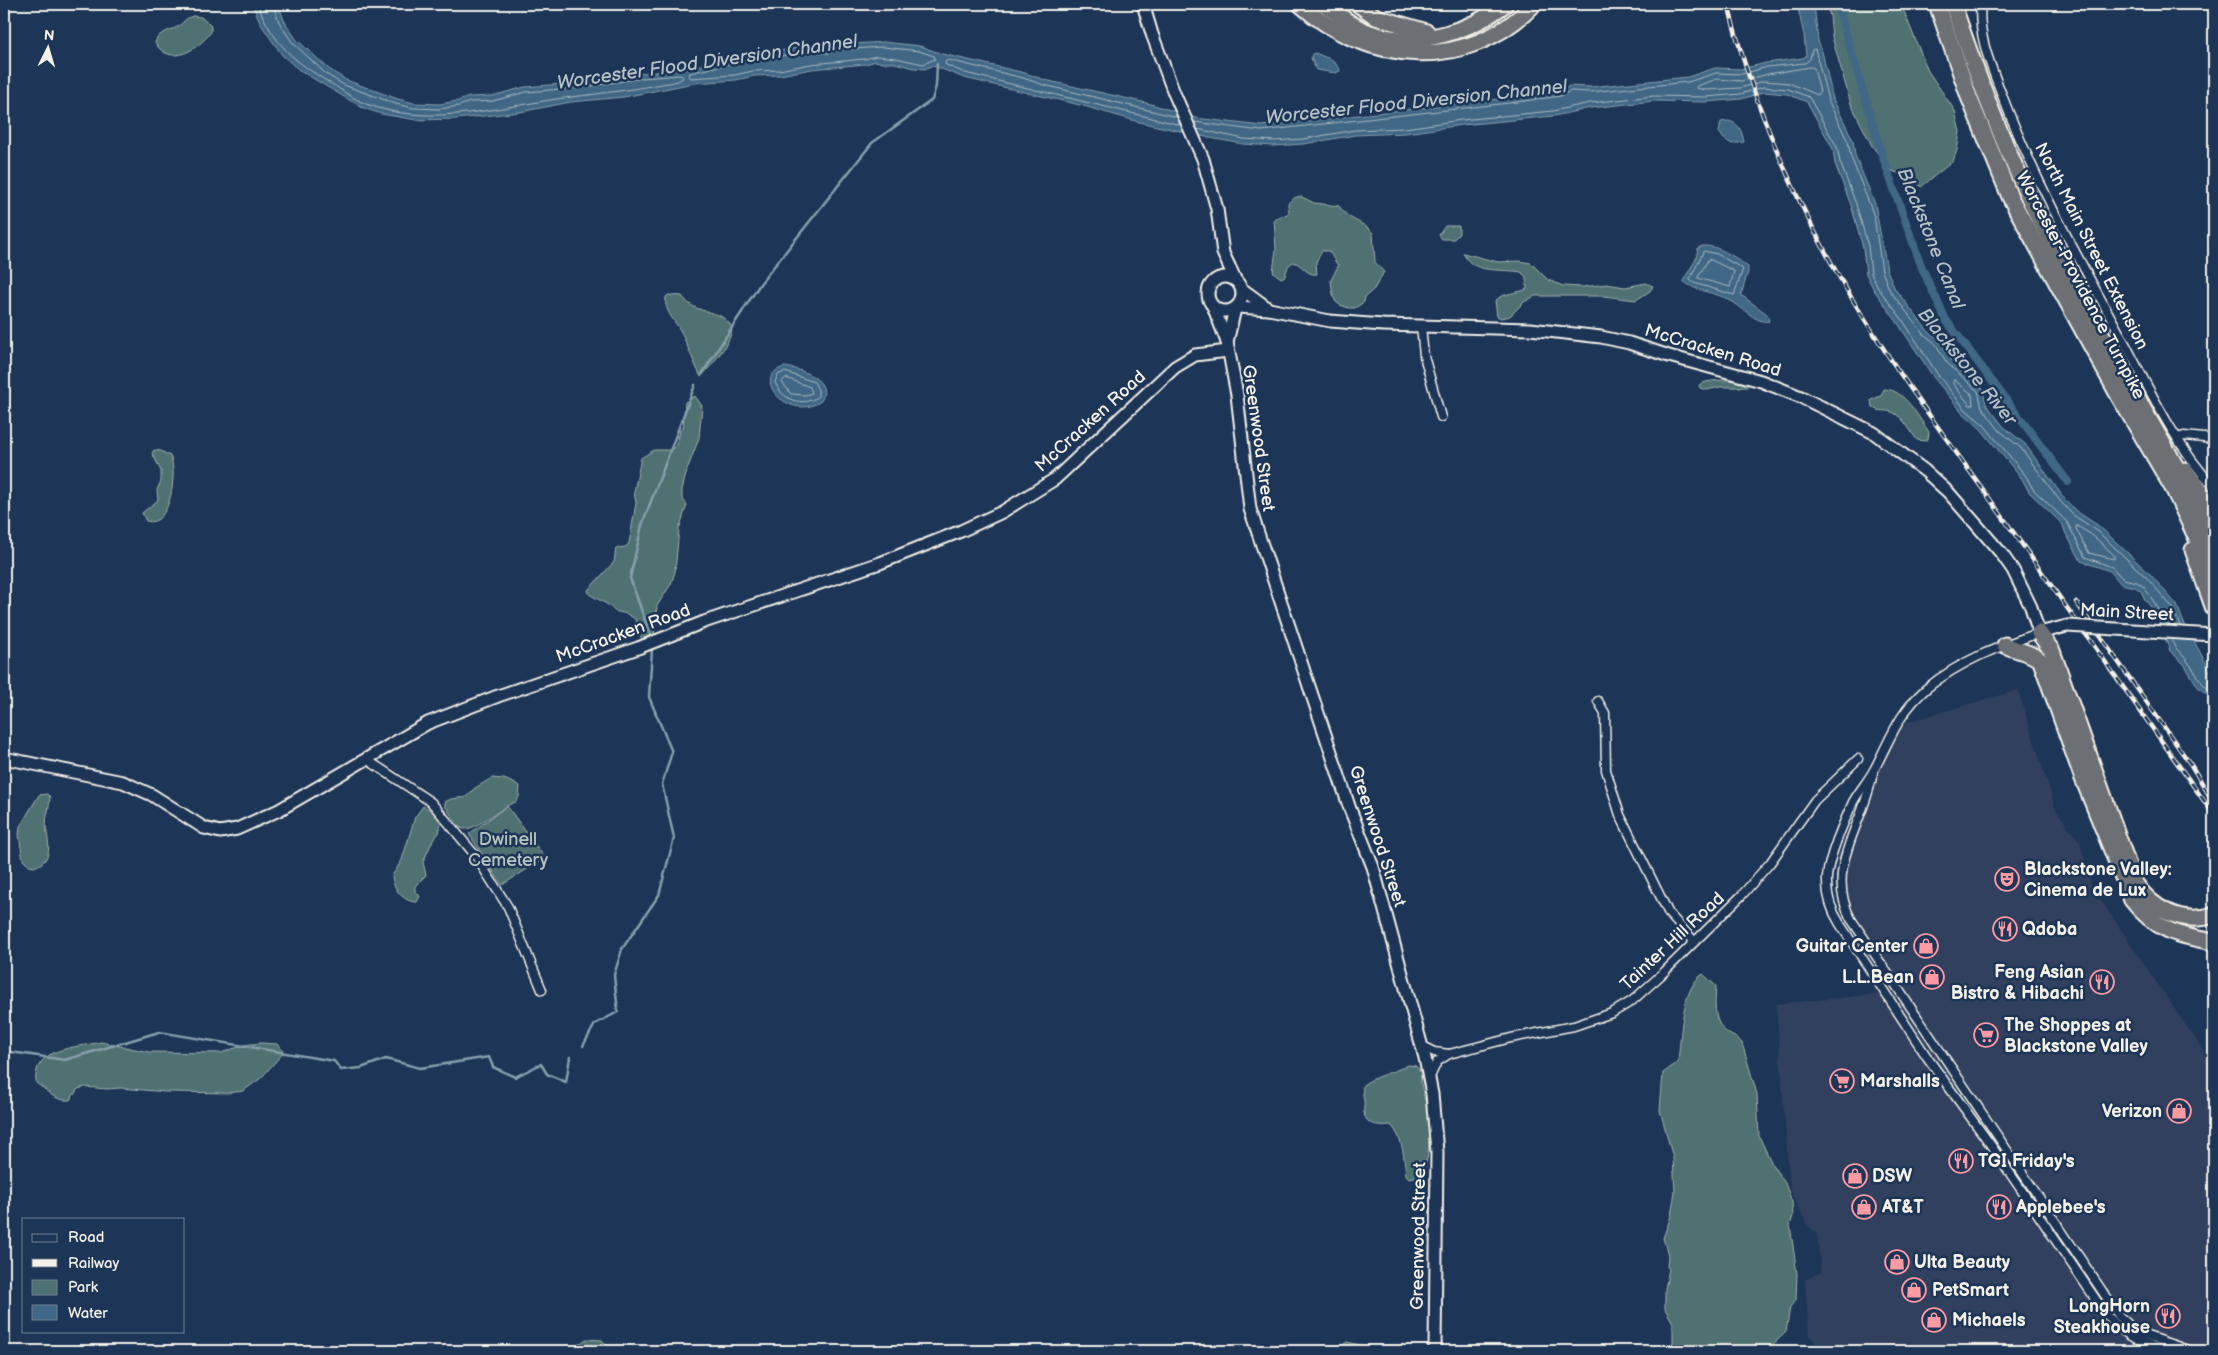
<svg xmlns="http://www.w3.org/2000/svg" width="2218" height="1355" viewBox="0 0 2218 1355" font-family="'Balsamiq Sans',sans-serif">
  <style>
    .built { fill: #32415e }
    .green { fill: #4f7172; stroke: #a2b1ad }
    .water { fill: #3f6886; stroke: #879fad }
    .lines { fill: none; stroke-linecap: round; stroke-linejoin: round }
    .shore { stroke: #acbac1; stroke-width: 1 }
    .stream { stroke: #879fad; stroke-width: 2.5 }
    .canal { stroke: #3f6886; stroke-width: 8 }
    .street-casing { stroke: #f4f1e8; stroke-width: 11 }
    .secondary-casing { stroke: #f4f1e8; stroke-width: 15 }
    .highway-casing { stroke: #f4f1e8; stroke-width: 19 }
    .street { stroke: #1d3557; stroke-width: 8 }
    .secondary { stroke: #1d3557; stroke-width: 11 }
    .highway { stroke: #6c6f75; stroke-width: 15 }
    .rail-casing { stroke: #f4f1e8; stroke-width: 4.5 }
    .rail { stroke: #1d3557; stroke-width: 2.5; stroke-dasharray: 8; stroke-linecap: butt }
    .secondary-bridge-casing { stroke: #f4f1e8; stroke-width: 15; stroke-linecap: butt }
    .secondary-bridge { stroke: #1d3557; stroke-width: 11 }
    .labels { text-anchor: middle; stroke-width: 5; stroke-linejoin: round; paint-order: stroke }
    .street-label { font-size: 18px; fill: #f4f1e8; stroke: #1d3557 }
    .park-label { font-size: 18px; fill: #bac4bf; stroke: #1d3557 }
    .poi-label { font-size: 18px; font-weight: bold; fill: #f4f1e8; stroke: #1d3557; text-anchor: start }
    .water-label { font-size: 19px; font-style: italic; fill: #b5c1c6; stroke: #1d3557 }
  </style>
  <rect width="100%" height="100%" fill="#1d3557"/>
  <filter id="ink" filterUnits="userSpaceOnUse"><feTurbulence type="fractalNoise" baseFrequency=".02" numOctaves="2"/><feDisplacementMap in="SourceGraphic" scale="10" xChannelSelector="R" yChannelSelector="G"/><feConvolveMatrix kernelMatrix="1 2 1 2 8 2 1 2 1" color-interpolation-filters="sRGB"/></filter>
  <g filter="url(#ink)">
    <polygon class="built" points="2018,690 2056,810 2080,842 2095,898 2100,899 2214,1067 2214,1351 1821,1351 1809,1334 1805,1280 1821,1272 1817,1234 1806,1223 1790,1190 1776,1004 1900,992 1851,919 1840,878 1894,726"/>
    <g class="green">
      <polygon points="1826,4 1901,4 1928,71 1955,111 1960,132 1957,150 1953,161 1921,187 1915,180 1892,171 1872,146 1851,104 1832,37 1830,16"/>
      <path d="M193,16L201,17L211,26V32C198,49 171,68 155,43C158,30 172,32 180,25C185,21 185,18 193,16Z"/>
      <path d="M1296,197H1302L1314,203L1339,206C1349,222 1362,220 1373,233L1375,262L1384,272L1374,289L1365,297L1364,302L1355,308H1349L1340,305L1335,301L1332,290L1331,280L1338,266L1329,251H1322L1316,262L1317,274C1306,276 1303,264 1293,262L1288,266L1285,276L1281,278L1273,272L1276,249L1274,220L1289,213L1288,203Z"/>
      <polygon points="1445,226 1459,226 1459,234 1454,239 1442,239 1439,235"/>
      <path d="M1463,253L1498,262L1519,261L1531,263L1548,280L1563,286L1583,287L1607,284L1625,287L1646,283L1653,286L1650,291L1636,300L1603,296H1535L1524,302L1510,316L1501,318L1497,316L1495,301C1504,292 1516,294 1527,289L1526,277L1521,272C1499,268 1473,275 1463,253Z"/>
      <path d="M668,295L682,296C698,318 719,306 732,327C733,341 710,367 701,377C694,363 689,350 683,336C678,323 663,312 666,297Z"/>
      <path d="M1738,379L1747,382V387H1720L1707,390L1700,388L1699,385C1706,379 1727,381 1738,379Z"/>
      <path d="M1884,389C1905,389 1918,417 1929,432L1928,439L1925,441L1917,440C1911,432 1903,417 1894,413C1886,409 1879,413 1872,407L1871,400L1881,396Z"/>
      <polygon points="695,396 702,406 699,438 687,470 682,490 682,498 687,505 679,529 675,572 671,584 657,606 654,637 646,644 638,633 635,619 627,614 614,611 610,606 589,594 588,590 614,562 616,548 626,547 629,543 636,503 634,492 641,458 654,450 670,450 677,445 680,430 683,428 685,402"/>
      <path d="M154,450L161,451L170,456C178,470 171,529 146,521L142,513L158,500L157,490L161,481V471L152,453Z"/>
      <path d="M492,778L504,779L520,786L519,797L516,802C502,805 472,835 461,828C457,826 449,811 445,806V802L451,799L466,797L475,788Z"/>
      <path d="M39,795L47,794L50,797C50,807 46,816 46,825C47,840 56,860 34,867L29,866L23,860L19,835L20,826Z"/>
      <path d="M423,806L436,813L442,819L439,833L433,840L423,862L426,875L415,886V891L420,896L417,902C403,902 393,889 392,876L402,860L415,817Z"/>
      <polygon points="507,806 545,858 502,885 469,834"/>
      <path d="M1703,974L1716,986C1715,1004 1712,1023 1729,1034C1734,1037 1738,1038 1742,1043L1757,1094L1759,1136L1773,1166L1785,1183L1792,1202L1793,1216L1790,1225L1797,1274L1796,1300L1790,1307L1786,1332L1766,1351H1676L1673,1345V1323L1665,1309V1289L1669,1269L1667,1267L1668,1255L1663,1238L1671,1216L1675,1191L1673,1158L1660,1110L1663,1073L1678,1062C1681,1037 1681,988 1703,974Z"/>
      <path d="M101,1042L149,1052L221,1053L244,1045L261,1043L277,1044L284,1052L261,1078L243,1091L228,1093L166,1092L121,1088L107,1089L85,1087L78,1089L70,1100C55,1102 47,1090 36,1083C32,1047 76,1048 101,1042Z"/>
      <path d="M1408,1065L1416,1066L1421,1073C1419,1088 1426,1097 1427,1111C1430,1131 1431,1158 1421,1176L1409,1178L1406,1175C1404,1158 1403,1138 1391,1125C1380,1126 1366,1126 1364,1113C1363,1109 1365,1105 1364,1101C1363,1094 1362,1092 1363,1085C1376,1075 1393,1073 1408,1065Z"/>
      <path d="M586,1339L602,1340L613,1351H523L522,1348C547,1349 567,1355 586,1339Z"/>
      <polygon points="1347,1342 1369,1347 1373,1351 1338,1351 1338,1348"/>
    </g>
    <g class="water">
      <polygon points="252,4 278,4 284,20 296,39 329,69 346,80 398,99 414,103 439,104 458,101 469,97 492,96 525,87 585,82 641,73 681,70 758,52 780,51 806,46 828,48 837,45 884,42 920,46 942,54 1025,73 1045,80 1151,104 1196,118 1261,126 1508,98 1560,91 1569,86 1590,87 1688,77 1715,68 1741,69 1766,63 1803,58 1806,56 1804,35 1797,4 1814,4 1818,41 1822,51 1833,99 1853,140 1855,155 1875,204 1887,270 1895,289 1928,331 1939,340 1951,360 1983,389 1986,404 2004,427 2025,444 2064,498 2076,511 2099,526 2150,574 2177,605 2183,621 2214,678 2214,700 2198,687 2184,664 2170,651 2156,613 2145,600 2141,591 2135,587 2121,584 2110,571 2081,561 2065,532 2063,525 2029,492 2022,479 1980,428 1962,412 1934,378 1897,322 1874,290 1866,274 1863,248 1851,205 1835,164 1833,149 1807,102 1787,94 1763,92 1742,99 1706,102 1654,101 1591,108 1554,116 1462,125 1406,133 1355,135 1304,144 1274,146 1243,144 1215,139 1139,122 1080,105 964,78 937,67 931,66 925,69 914,68 895,63 882,63 876,61 866,64 812,69 780,75 754,76 736,80 694,83 624,97 571,102 520,112 456,119 417,120 381,114 361,107 299,70 282,55 262,26"/>
      <polygon points="1315,53 1330,59 1339,67 1340,71 1336,73 1316,70 1311,58 1312,54"/>
      <path d="M1729,121C1740,124 1742,132 1744,142L1732,144L1724,139L1719,132L1721,122Z"/>
      <path d="M1702,246C1719,245 1735,257 1748,267V272L1741,295L1767,314L1769,321C1758,325 1741,306 1731,301C1715,291 1697,293 1683,281L1696,259L1698,248Z"/>
      <path d="M784,367C799,368 834,380 821,401C791,423 748,378 784,367Z"/>
    </g>
    <g class="lines">
      <g class="shore">
        <path d="M257,4C275,45 292,60 330,83C341,89 353,99 366,104C433,129 504,105 572,97C602,93 632,90 662,84C669,83 678,82 683,78L681,75L642,78L585,87L526,92L493,101L470,102L459,106L439,109L413,108L396,104L344,85L326,74L292,42L279,22L273,4"/>
        <polygon points="883,47 919,51 934,56 935,59 923,64 896,58 876,56 865,59 811,64 779,70 753,71 735,75 691,78 689,76 690,73 759,57 781,56 806,51 828,53 838,50"/>
        <polygon points="1811,67 1814,68 1820,92 1818,95 1789,83 1764,81 1740,88 1706,90 1696,88 1697,86 1717,79 1742,81 1768,74"/>
        <polyline points="1177,117 1044,85 1023,78 948,60 945,62 946,65 965,73 1181,125"/>
        <polyline points="1194,122 1261,131 1509,103 1561,96 1570,91 1590,92 1688,82 1716,73 1742,74 1767,67 1805,63 1810,59 1812,50 1815,49 1828,100 1848,142 1851,157 1874,216 1882,271 1890,291 1924,334 1935,343 1947,363 1978,391 1982,407 2000,431 2021,448 2060,501 2073,515 2096,530 2147,578 2173,608 2180,626"/>
        <polyline points="1197,129 1244,139 1274,141 1303,139 1355,130 1405,128 1461,120 1553,111 1590,103 1654,96 1706,97 1741,94 1763,87 1788,89 1809,97 1837,147 1840,162 1856,204 1868,246 1871,273 1878,288 1902,319 1938,375 1965,409 1984,425 2026,476 2033,489 2067,522 2085,557 2112,567 2123,579 2137,582 2144,587 2160,611 2165,625"/>
        <polygon points="1704,251 1717,254 1743,269 1734,295 1694,283 1690,280"/>
        <polygon points="1709,259 1734,271 1730,287 1698,278"/>
        <path d="M785,372L814,382L818,390V397C801,407 782,400 775,382L778,375Z"/>
        <polygon points="786,378 810,387 812,393 806,395 791,394 782,382"/>
        <polygon points="1954,380 1972,394 1973,405 1970,405 1953,384"/>
        <polygon points="2077,526 2092,535 2114,555 2114,559 2089,553 2076,529"/>
        <path d="M2171,639C2175,650 2182,653 2188,662C2197,673 2201,686 2214,694"/>
      </g>
      <g class="stream">
        <polyline points="702,374 760,284 872,143 932,100 936,86 937,64"/>
        <polyline points="651,637 630,578 642,525 695,385"/>
        <polyline points="583,1046 595,1024 618,1012 614,975 622,949 659,895 674,838 662,784 672,752 649,697 652,649"/>
        <polyline points="4,1051 65,1060 159,1032 334,1061 341,1070 361,1068 386,1059 420,1068 489,1057 493,1067 515,1077 541,1064 547,1074 566,1082 570,1057"/>
      </g>
      <polyline class="canal" points="1837,4 1883,158 1922,268 1946,320 2068,482"/>
      <g class="street-casing">
        <g id="street">
          <path d="M1981,4C1977,35 1991,66 2002,95C2034,179 2078,258 2121,336C2149,388 2174,444 2214,487"/>
          <polyline points="1421,326 1424,356 1441,417"/>
          <polyline points="2177,438 2184,436 2214,439"/>
          <path d="M2039,633C1999,646 1960,661 1927,688C1898,713 1891,738 1874,770C1868,781 1859,791 1853,802C1844,822 1829,855 1827,877C1826,894 1831,910 1840,924L1927,1057L1990,1144L2103,1310C2120,1333 2139,1343 2165,1351"/>
          <polyline points="1598,701 1605,713 1606,770 1620,815 1669,914 1694,941"/>
          <polyline points="366,759 431,802 475,855 508,907 542,990"/>
          <path d="M1873,772C1865,824 1823,867 1851,919L2119,1316L2138,1333L2191,1351"/>
          <polyline points="1422,1046 1434,1052 1449,1054"/>
          <polyline points="1429,1079 1437,1062 1449,1054 1511,1038 1574,1026 1612,1013 1632,1001 1660,976 1742,895 1770,863 1815,800 1858,759"/>
        </g>
      </g>
      <g class="secondary-casing">
        <g id="secondary">
          <polyline points="1143,4 1152,34 1174,93 1203,159 1217,209 1223,253 1235,279"/>
          <circle cx="1225" cy="294" r="17"/>
          <polyline points="1242,289 1269,309"/>
          <polyline points="1213,306 1227,342 1237,395 1250,509 1350,809 1373,867 1425,1058 1432,1094 1437,1152 1435,1351"/>
          <polyline points="1237,307 1269,309 1330,321 1383,325 1530,329 1601,337 1629,343 1669,356 1761,381 1801,397 1874,433 1925,471 1949,493 2001,553 2013,570 2031,607 2039,633 2067,626"/>
          <polyline points="1227,342 1235,309"/>
          <polyline points="4,758 123,782 152,795 204,828 220,832 237,829 279,810 428,723 498,696 638,648 704,622 880,563 961,531 1002,512 1055,479 1175,367 1195,355 1228,351"/>
        </g>
      </g>
      <g class="highway-casing">
        <g id="highway">
          <path d="M1300,4C1367,65 1469,73 1534,4"/>
          <path d="M1324,4C1340,16 1357,30 1377,35C1421,47 1471,31 1505,4"/>
          <polyline points="1358,4 1376,17 1427,32"/>
          <polyline points="1937,4 1969,97 2010,197 2120,398 2174,490 2214,575"/>
          <path d="M1953,4C1974,67 1998,131 2026,191C2053,250 2086,306 2117,362C2149,422 2187,480 2214,543"/>
          <polyline points="2185,470 2214,509"/>
          <polyline points="2193,550 2214,609"/>
          <path d="M2039,633L2052,651L2134,882C2152,910 2182,925 2214,915"/>
          <path d="M2005,645C2016,651 2032,652 2041,661L2082,776L2132,900C2155,930 2179,936 2214,942"/>
        </g>
      </g>
      <use href="#street" class="street"/>
      <use href="#secondary" class="secondary"/>
      <use href="#highway" class="highway"/>
      <g class="rail-casing">
        <g id="rail">
          <path d="M1728,4C1751,98 1790,189 1837,273C1881,351 1935,423 1987,495C2062,602 2139,708 2214,815"/>
          <polyline points="2076,602 2191,765 2214,803"/>
        </g>
      </g>
      <use href="#rail" class="rail"/>
      <g class="secondary-bridge-casing">
        <polyline id="secondary-bridge" points="2067,626 2214,635"/>
      </g>
      <use href="#secondary-bridge" class="secondary-bridge"/>
    </g>
  </g>
  <defs>
    <g id="theatre-ring" transform="scale(1.25)"><circle r="9.5" fill="#1d3557" stroke="#ff9aa2" stroke-width="1.5"/><path d="M-5-5.5Q0-4 5-5.5V0Q5 5 0 6Q-5 5-5 0ZM-3.3-2.5H-1v1.5H-3.3ZM1-2.5H3.3v1.5H1ZM-2.8 1Q0 5.5 2.8 1Z" fill="#ff9aa2"/></g>
    <g id="restaurant-ring" transform="scale(1.25)"><circle r="9.5" fill="#1d3557" stroke="#ff9aa2" stroke-width="1.5"/><path d="M-5-6h1v4h1v-4h1v4h1v-4h1v5L-1.5 .5V6h-2V.5L-5-1ZM5-6V6H3V1.5H1.5Q1.5-4 5-6Z" fill="#ff9aa2"/></g>
    <g id="shop-ring" transform="scale(1.25)"><circle r="9.5" fill="#1d3557" stroke="#ff9aa2" stroke-width="1.5"/><path d="M-5-2.5h2.3a2.7 3.5 0 0 1 5.4 0H5L5.5 6h-11ZM-1.5-2.5h3a1.5 2.3 0 0 0-3 0Z" fill="#ff9aa2"/></g>
    <g id="supermarket-ring" transform="scale(1.25)"><circle r="9.5" fill="#1d3557" stroke="#ff9aa2" stroke-width="1.5"/><path d="M-6-5.5h2.5l.6 2H6L4.5 2H-2.5L-4.4-4H-6ZM-1.5 3.2a1.3 1.3 0 1 0 .1 0ZM3 3.2a1.3 1.3 0 1 0 .1 0Z" fill="#ff9aa2"/></g>
  </defs>
  <g fill-rule="evenodd">
    <use href="#theatre-ring" x="2007" y="879"/>
    <use href="#restaurant-ring" x="2005" y="929"/>
    <use href="#shop-ring" x="1926" y="946"/>
    <use href="#shop-ring" x="1932" y="977"/>
    <use href="#restaurant-ring" x="2102" y="982"/>
    <use href="#supermarket-ring" x="1986" y="1035"/>
    <use href="#supermarket-ring" x="1842" y="1081"/>
    <use href="#shop-ring" x="2179" y="1111"/>
    <use href="#restaurant-ring" x="1961" y="1161"/>
    <use href="#shop-ring" x="1855" y="1176"/>
    <use href="#shop-ring" x="1864" y="1207"/>
    <use href="#restaurant-ring" x="1999" y="1207"/>
    <use href="#shop-ring" x="1897" y="1262"/>
    <use href="#shop-ring" x="1914" y="1290"/>
    <use href="#restaurant-ring" x="2168" y="1316"/>
    <use href="#shop-ring" x="1934" y="1320"/>
  </g>
  <g class="labels">
    <g class="street-label">
      <text transform="translate(2092 246) rotate(63)" y="6">North Main Street Extension</text>
      <text transform="translate(2081 285) rotate(62)" y="6">Worcester-Providence Turnpike</text>
      <text transform="translate(1713 350) rotate(17)" y="6">McCracken Road</text>
      <text transform="translate(1090 421) rotate(-42)" y="6">McCracken Road</text>
      <text transform="translate(1259 438) rotate(82)" y="6">Greenwood Street</text>
      <text transform="translate(2127 612) rotate(3)" y="6">Main Street</text>
      <text transform="translate(623 633) rotate(-20)" y="6">McCracken Road</text>
      <text transform="translate(1378 836) rotate(72)" y="6">Greenwood Street</text>
      <text transform="translate(1672 941) rotate(-43)" y="6">Tainter Hill Road</text>
      <text transform="translate(1418 1236) rotate(-89)" y="6">Greenwood Street</text>
    </g>
    <g class="park-label">
      <text x="508" y="845">Dwinell<tspan x="508" dy="21">Cemetery</tspan></text>
    </g>
    <g class="poi-label">
      <text x="2024" y="875">Blackstone Valley:<tspan x="2024" dy="21">Cinema de Lux</tspan></text>
      <text x="2022" y="935">Qdoba</text>
      <text x="1908" y="952" text-anchor="end">Guitar Center</text>
      <text x="2084" y="978" text-anchor="end">Feng Asian<tspan x="2084" dy="21">Bistro &amp; Hibachi</tspan></text>
      <text x="1914" y="983" text-anchor="end">L.L.Bean</text>
      <text x="2004" y="1031">The Shoppes at<tspan x="2004" dy="21">Blackstone Valley</tspan></text>
      <text x="1860" y="1087">Marshalls</text>
      <text x="2162" y="1117" text-anchor="end">Verizon</text>
      <text x="1978" y="1167">TGI Friday's</text>
      <text x="1872" y="1182">DSW</text>
      <text x="1882" y="1213">AT&amp;T</text>
      <text x="2016" y="1213">Applebee's</text>
      <text x="1914" y="1268">Ulta Beauty</text>
      <text x="1932" y="1296">PetSmart</text>
      <text x="2150" y="1312" text-anchor="end">LongHorn<tspan x="2150" dy="21">Steakhouse</tspan></text>
      <text x="1952" y="1326">Michaels</text>
    </g>
    <g class="water-label">
      <text transform="translate(707 61) rotate(-8)" y="7">Worcester Flood Diversion Channel</text>
      <text transform="translate(1416 101) rotate(-6)" y="7">Worcester Flood Diversion Channel</text>
      <text transform="translate(1932 238) rotate(68)" y="7">Blackstone Canal</text>
      <text transform="translate(1968 366) rotate(51)" y="7">Blackstone River</text>
    </g>
  </g>
  <rect width="2218" height="1355" fill="none" stroke="#1d3557" stroke-width="20"/>
  <rect x="10" y="10" width="2198" height="1335" fill="none" stroke="#f4f1e8" stroke-width="2" filter="url(#ink)"/>
  <rect x="22" y="1218" width="162" height="115" fill="#1d3557" stroke="#738091"/>
  <rect x="32" y="1234" width="25" height="8" fill="#1d3557" stroke="#738091"/>
  <text x="68" y="1242" font-size="15" fill="#f4f1e8">Road</text>
  <rect x="32" y="1259" width="25" height="8" fill="#f4f1e8" stroke="#738091"/>
  <text x="68" y="1268" font-size="15" fill="#f4f1e8">Railway</text>
  <rect x="32" y="1280" width="25" height="15" fill="#4f7172" stroke="#738091"/>
  <text x="68" y="1292" font-size="15" fill="#f4f1e8">Park</text>
  <rect x="32" y="1305" width="25" height="15" fill="#3f6886" stroke="#738091"/>
  <text x="68" y="1318" font-size="15" fill="#f4f1e8">Water</text>
  <g transform="translate(48 48) rotate(5)" stroke="#1d3557" stroke-width="4" paint-order="stroke">
  <path d="M0-4L9 19L0 12L-9 19Z" fill="#f4f1e8"/>
  <text y="-8" font-size="14" font-weight="bold" text-anchor="middle" fill="#f4f1e8">N</text>
  </g>
</svg>
